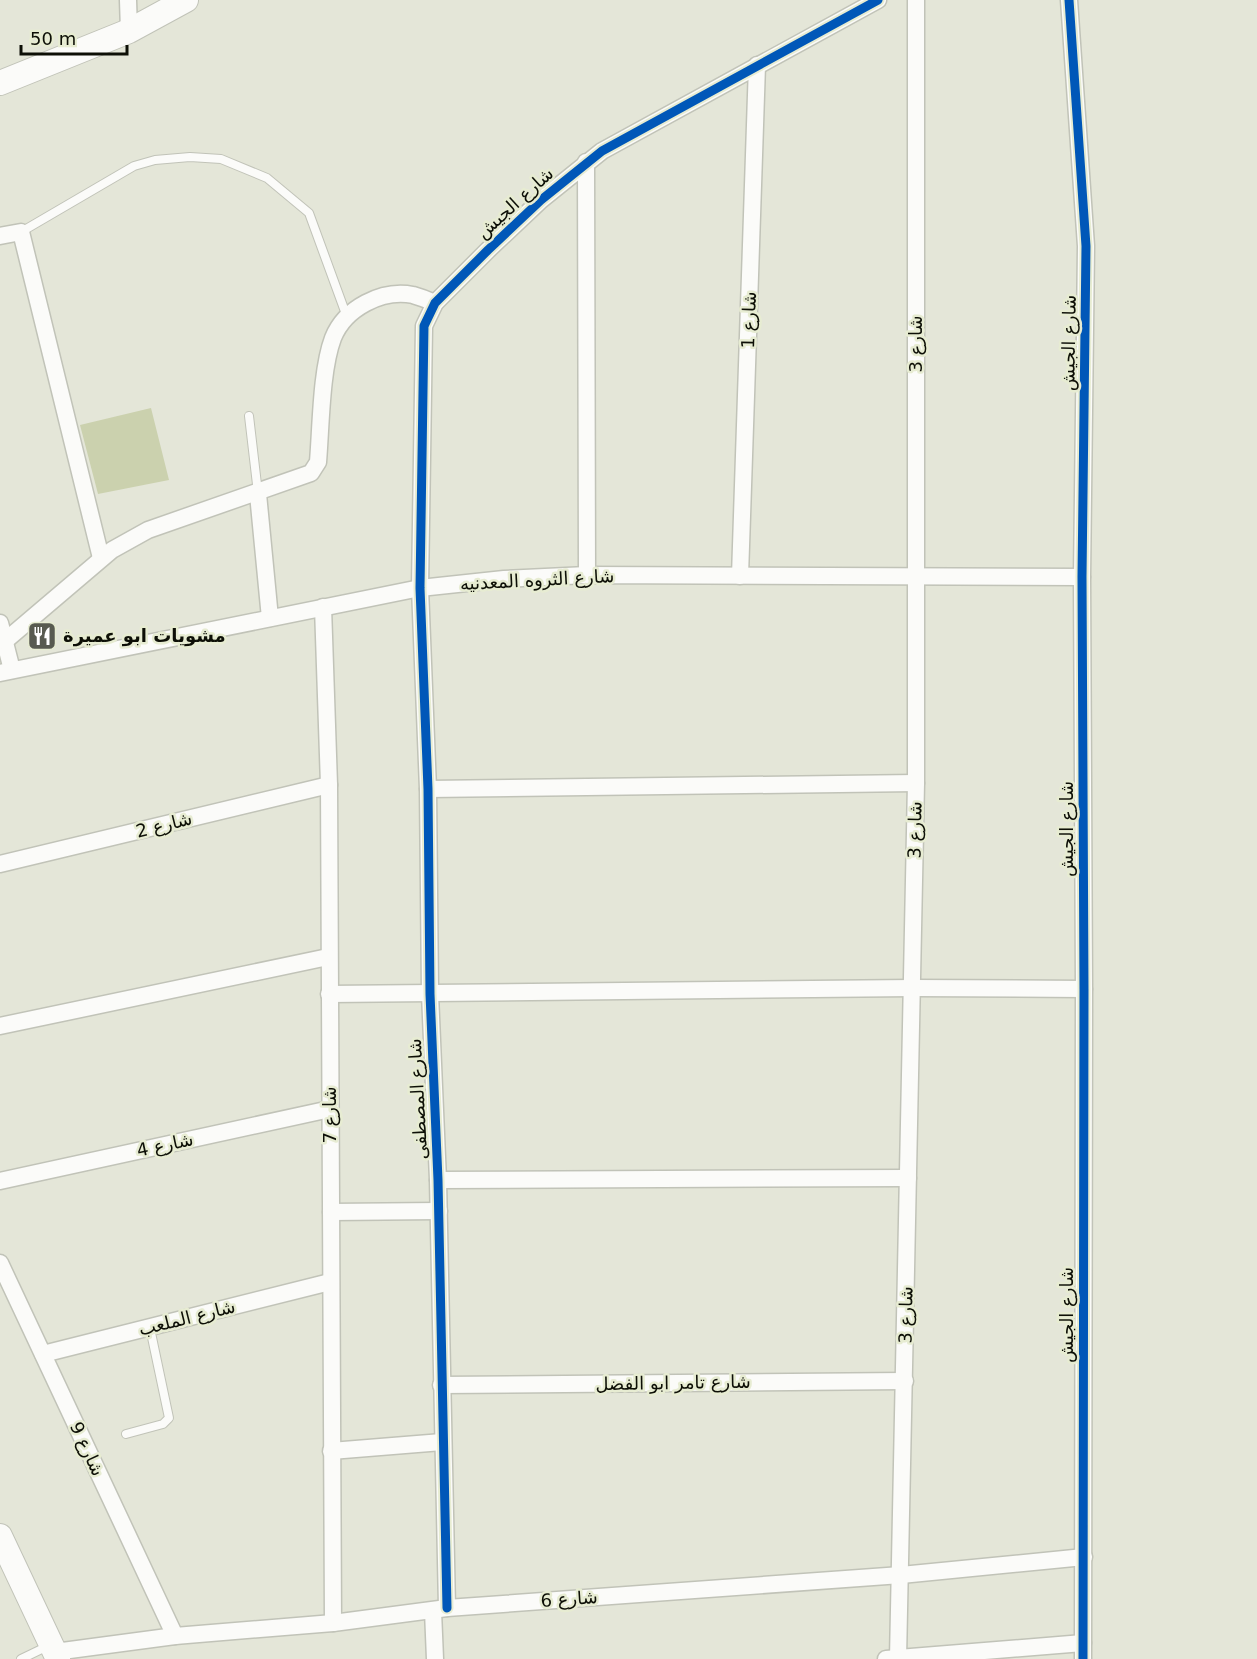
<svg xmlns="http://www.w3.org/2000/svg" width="1257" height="1659" viewBox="0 0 1257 1659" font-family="'DejaVu Sans',Vazirmatn,sans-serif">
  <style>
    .green { fill: #cbd1ae }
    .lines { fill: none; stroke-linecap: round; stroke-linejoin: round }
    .lane-casing { stroke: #c1c3b8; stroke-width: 10 }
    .street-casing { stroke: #c1c3b8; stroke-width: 19 }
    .secondary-casing { stroke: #c1c3b8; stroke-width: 26 }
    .lane { stroke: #fbfbf9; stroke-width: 8 }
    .street { stroke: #fbfbf9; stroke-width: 16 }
    .secondary { stroke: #fbfbf9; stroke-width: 24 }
    .cycleway-casing { stroke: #e7ecd2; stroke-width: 13 }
    .cycleway { stroke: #0057b8; stroke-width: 9 }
    .labels { text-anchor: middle; stroke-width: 5; stroke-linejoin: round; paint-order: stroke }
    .street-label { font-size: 18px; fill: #0d0f06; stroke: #e7ecd2 }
    .poi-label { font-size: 18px; font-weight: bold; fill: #0d0f06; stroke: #e7ecd2; text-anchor: start }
  </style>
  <rect width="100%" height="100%" fill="#e4e6d8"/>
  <polygon class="green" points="151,408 169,480 98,494 80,425"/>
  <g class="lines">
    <g class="lane-casing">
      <g id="lane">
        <polyline points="21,232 134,166 155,160 190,157 221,159 267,178 309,213 347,317"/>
        <polyline points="249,416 258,493"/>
        <polyline points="126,1434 163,1424 169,1418 150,1328"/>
        <polyline points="21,1659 48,1646"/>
      </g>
    </g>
    <g class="street-casing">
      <g id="street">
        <polyline points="128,0 129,31"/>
        <polyline points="1069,0 1086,246 1082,577 1084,989 1083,1659"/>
        <polyline points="586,162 587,575"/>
        <polyline points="0,236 21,232 101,558"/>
        <polyline points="258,494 270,618"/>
        <polyline points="740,576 757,65"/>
        <polyline points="323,607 329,785 333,1623"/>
        <polyline points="0,623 12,670"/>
        <path d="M5,641L112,550L148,530L311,473L318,462C321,426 321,370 333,338C345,308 382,289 413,295C420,297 428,300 435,303"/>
        <polyline points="0,673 420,588 504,579 587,575 1082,577"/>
        <polyline points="428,789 916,783"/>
        <polyline points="0,864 329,785"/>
        <polyline points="329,994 913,988 1084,989"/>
        <polyline points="0,1026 328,957"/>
        <polyline points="438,1180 908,1178"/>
        <polyline points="0,1181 330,1109"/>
        <polyline points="331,1212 439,1211"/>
        <polyline points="0,1263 175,1636"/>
        <polyline points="43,1354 330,1282"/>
        <polyline points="441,1385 905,1381"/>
        <polyline points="331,1451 442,1442"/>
        <polyline points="447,1608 438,1180 430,994 428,789 420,588 424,326 435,303 488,250 541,200 602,151 878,0"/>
        <polyline points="433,1611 435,1659"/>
        <polyline points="55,1652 175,1636 333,1623 447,1608 901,1575 1084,1557"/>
        <polyline points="886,1659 1083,1643"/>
        <polyline points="898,1659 916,783 916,0"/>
      </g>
    </g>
    <g class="secondary-casing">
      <g id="secondary">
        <polyline points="0,83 129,31 186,0"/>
        <polyline points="0,1536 58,1659"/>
      </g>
    </g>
    <use href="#lane" class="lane"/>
    <use href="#street" class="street"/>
    <use href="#secondary" class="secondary"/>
    <g class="cycleway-casing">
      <g id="cycleway">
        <polyline points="1069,0 1086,246 1082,577 1084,989 1083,1659"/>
        <polyline points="447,1608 438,1180 430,994 428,789 420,588 424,326 435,303 488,250 541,200 602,151 878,0"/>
      </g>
    </g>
    <use href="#cycleway" class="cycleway"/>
  </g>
  <defs>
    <g id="restaurant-square" transform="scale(1.5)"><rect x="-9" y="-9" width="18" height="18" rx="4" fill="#585a50" stroke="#e7ecd2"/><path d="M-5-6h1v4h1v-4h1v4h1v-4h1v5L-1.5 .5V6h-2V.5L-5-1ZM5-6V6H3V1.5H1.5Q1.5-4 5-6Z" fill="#fff"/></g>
  </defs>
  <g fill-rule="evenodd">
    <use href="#restaurant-square" x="42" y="636"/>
  </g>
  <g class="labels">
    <g class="street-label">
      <text transform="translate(515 203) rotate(-42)" y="6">شارع الجيش</text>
      <text transform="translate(749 320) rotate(-88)" y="6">شارع 1</text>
      <text transform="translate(1069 343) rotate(-89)" y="6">شارع الجيش</text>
      <text transform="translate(916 344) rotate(-90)" y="6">شارع 3</text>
      <text transform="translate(537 580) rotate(-3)" y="6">شارع الثروه المعدنيه</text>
      <text transform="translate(164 825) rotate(-14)" y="6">شارع 2</text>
      <text transform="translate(1067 829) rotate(-90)" y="6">شارع الجيش</text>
      <text transform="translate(915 830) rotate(-89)" y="6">شارع 3</text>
      <text transform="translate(418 1099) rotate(-93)" y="6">شارع المصطفى</text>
      <text transform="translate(330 1115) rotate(-90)" y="6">شارع 7</text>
      <text transform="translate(165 1145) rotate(-12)" y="6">شارع 4</text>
      <text transform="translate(906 1315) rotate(-89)" y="6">شارع 3</text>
      <text transform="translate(1067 1315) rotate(-90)" y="6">شارع الجيش</text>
      <text transform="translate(187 1318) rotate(-14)" y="6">شارع الملعب</text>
      <text transform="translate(673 1383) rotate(-1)" y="6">شارع تامر ابو الفضل</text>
      <text transform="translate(87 1449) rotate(65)" y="6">شارع 9</text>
      <text transform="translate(569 1599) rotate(-4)" y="6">شارع 6</text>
    </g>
    <g class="poi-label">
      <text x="63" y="642">مشويات ابو عميرة</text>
    </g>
  </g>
  <path d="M21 45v9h106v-9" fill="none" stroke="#0d0f06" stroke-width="3"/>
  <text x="30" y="45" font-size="18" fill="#0d0f06" stroke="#e7ecd2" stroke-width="4.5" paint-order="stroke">50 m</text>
</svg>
